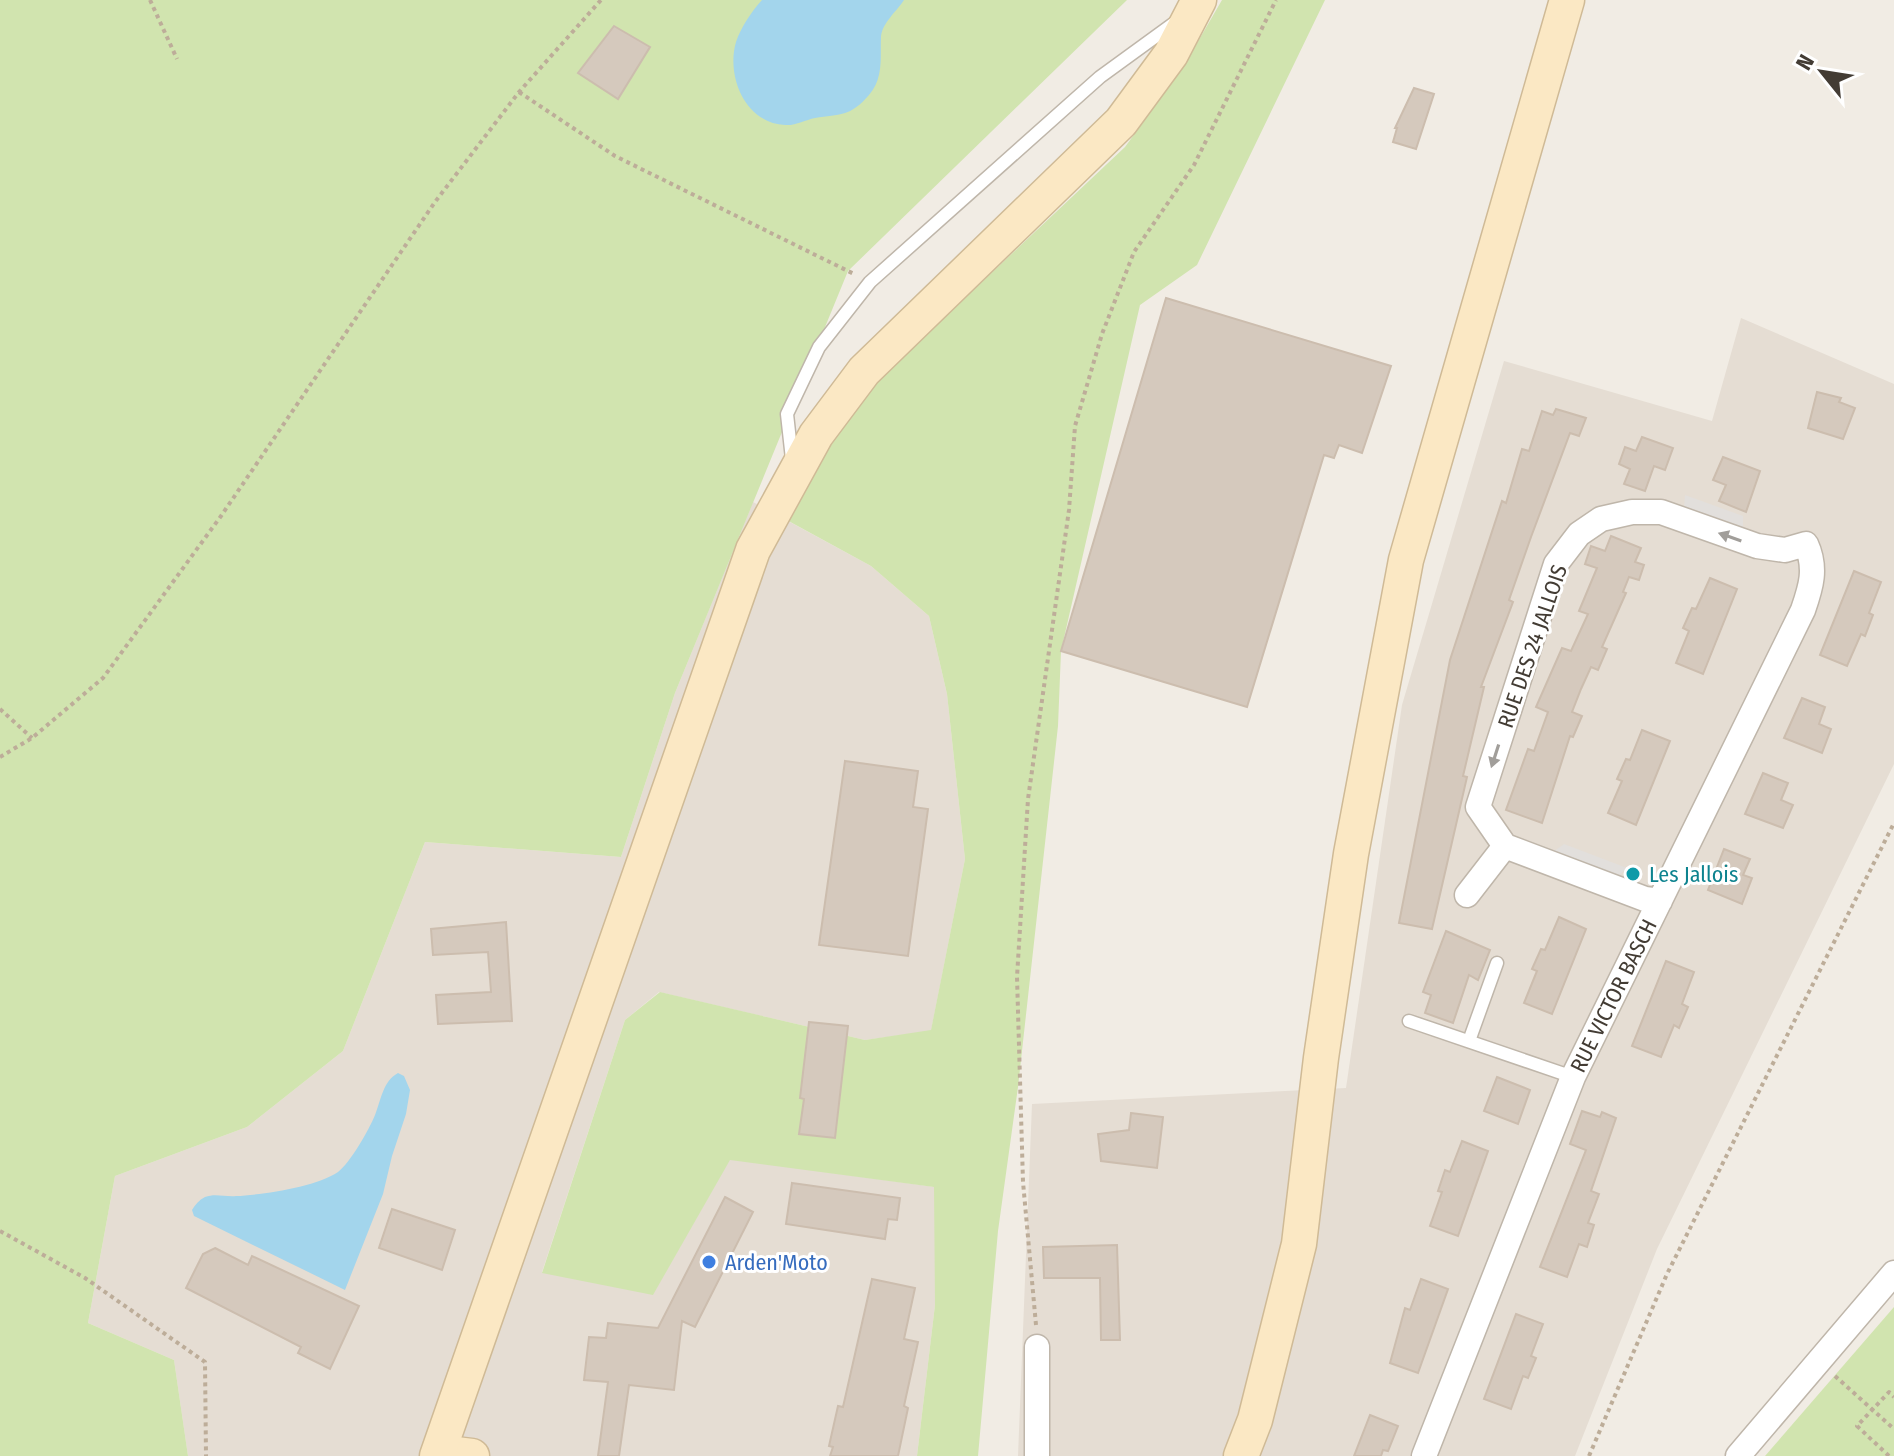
<svg xmlns="http://www.w3.org/2000/svg" width="1894" height="1456" viewBox="0 0 1894 1456" font-family="'Fira Sans Condensed',sans-serif">
  <style>
    .residential { fill: #e5ddd3 }
    .green { fill: #d1e4af }
    .parking { fill: #e2dfdc }
    .water { fill: #a3d5ec }
    .building { fill: #d5c9bd; stroke: #ccbdae; stroke-width: 2 }
    .lines { fill: none; stroke-linecap: round; stroke-linejoin: round }
    .lane-casing { stroke: #bfb6aa; stroke-width: 15 }
    .street-casing { stroke: #bfb6aa; stroke-width: 27 }
    .secondary-casing { stroke: #cfba96; stroke-width: 37 }
    .path { stroke: #bdad99; stroke-width: 4; stroke-dasharray: 4 4; stroke-linecap: butt }
    .lane { stroke: #fff; stroke-width: 12 }
    .street { stroke: #fff; stroke-width: 24 }
    .secondary { stroke: #fbe8c4; stroke-width: 34 }
    .oneway { fill: #a19e9a }
    .culture-dot { fill: #0f9aa8; stroke: #fff; stroke-width: 3 }
    .shop-dot { fill: #3f7fe0; stroke: #fff; stroke-width: 3 }
    .labels { text-anchor: middle; stroke-width: 6; stroke-linejoin: round; paint-order: stroke }
    .street-label { font-size: 22px; fill: #433c34; stroke: #fff }
    .culture-label { font-size: 22px; fill: #0d838f; stroke: #fff; text-anchor: start }
    .shop-label { font-size: 22px; fill: #366cbe; stroke: #fff; text-anchor: start }
  </style>
  <rect width="100%" height="100%" fill="#f1ece4"/>
  <g class="residential">
    <polygon points="1741,318 1894,384 1894,764 1657,1249 1575,1456 1018,1456 1032,1104 1346,1088 1402,705 1504,361 1712,421"/>
    <polygon points="753,502 871,566 929,616 947,694 965,859 931,1031 865,1040 659,992 625,1020 542,1272 653,1294 730,1159 935,1187 935,1305 917,1456 188,1456 174,1360 88,1323 115,1176 247,1127 343,1051 425,842 621,857 675,693"/>
  </g>
  <g class="green">
    <polygon points="0,0 1127,0 848,271 675,693 621,857 425,842 343,1051 247,1127 115,1176 88,1323 174,1360 188,1456 0,1456"/>
    <polygon points="1222,0 1325,0 1197,265 1140,305 1061,651 1058,726 1018,1087 998,1231 978,1456 917,1456 935,1305 934,1187 730,1160 653,1295 542,1273 625,1020 660,992 865,1040 931,1030 965,859 947,694 929,616 871,566 783,518 828,444 877,375 950,312 1125,147 1182,69"/>
    <polygon points="1894,1307 1894,1456 1765,1456"/>
  </g>
  <g class="parking">
    <polygon points="1685,495 1743,516 1743,544 1683,523"/>
    <polygon points="1564,844 1627,868 1612,882 1546,857"/>
  </g>
  <g class="water">
    <path d="M762,0H904C897,11 882,23 881,37C880,57 884,78 869,95C850,117 840,114 815,118C805,120 795,126 785,125C745,123 726,76 736,42C741,27 752,11 762,0Z"/>
    <path d="M398,1073L404,1076L410,1090L406,1114L392,1156L383,1194L345,1290L194,1216L192,1210C195,1205 199,1200 205,1197C215,1193 225,1197 236,1196C262,1195 316,1187 338,1172C350,1163 369,1130 375,1115C381,1100 383,1081 398,1073Z"/>
  </g>
  <g class="building">
    <polygon points="614,26 650,47 618,99 578,73"/>
    <polygon points="1414,88 1434,94 1416,149 1393,142 1397,128 1395,128"/>
    <polygon points="1166,298 1391,366 1362,453 1339,445 1334,458 1324,455 1247,707 1061,651"/>
    <polygon points="1817,392 1841,398 1839,402 1855,408 1843,439 1808,428"/>
    <polygon points="1556,409 1586,418 1579,436 1570,433 1531,537 1509,600 1513,602 1481,687 1484,687 1463,776 1467,777 1432,929 1399,923 1450,660 1502,501 1506,503 1522,449 1529,451 1542,411 1553,415"/>
    <polygon points="1642,437 1673,448 1665,470 1654,466 1645,491 1624,484 1630,469 1619,464 1625,447 1636,451"/>
    <polygon points="1723,457 1760,471 1746,512 1719,501 1726,485 1713,480"/>
    <polygon points="1611,536 1641,548 1635,562 1644,565 1639,580 1629,577 1623,592 1626,593 1602,647 1607,649 1598,670 1591,667 1581,689 1572,712 1582,716 1573,737 1570,736 1542,823 1506,810 1528,749 1534,751 1548,712 1536,707 1562,648 1571,651 1588,614 1579,611 1597,568 1585,564 1591,546 1605,551"/>
    <polygon points="1854,571 1881,582 1869,613 1873,615 1865,636 1861,634 1847,666 1820,655"/>
    <polygon points="1710,578 1737,589 1703,674 1676,663 1689,631 1683,628 1692,608 1696,609"/>
    <polygon points="1802,698 1825,707 1819,724 1831,729 1822,753 1784,738"/>
    <polygon points="1642,730 1670,741 1636,825 1608,813 1622,781 1617,779 1626,759 1630,760"/>
    <polygon points="845,761 918,771 913,807 928,809 908,956 819,945"/>
    <polygon points="1763,773 1788,783 1781,800 1793,805 1783,828 1745,814"/>
    <polygon points="1724,849 1750,859 1743,875 1752,878 1742,904 1708,890"/>
    <polygon points="1559,917 1586,929 1552,1014 1524,1003 1537,971 1532,969 1541,949 1545,950"/>
    <polygon points="506,922 512,1021 438,1024 436,995 491,992 488,952 433,955 431,929"/>
    <polygon points="1446,931 1490,950 1478,980 1469,975 1453,1023 1425,1013 1431,995 1423,992"/>
    <polygon points="1666,961 1694,972 1682,1004 1688,1007 1679,1028 1674,1025 1661,1057 1632,1046"/>
    <polygon points="809,1022 848,1026 835,1138 799,1134 804,1099 800,1098"/>
    <polygon points="1497,1077 1530,1090 1518,1124 1484,1111"/>
    <polygon points="1582,1111 1600,1117 1602,1112 1616,1118 1591,1191 1599,1194 1588,1223 1594,1225 1587,1247 1579,1244 1567,1277 1540,1267 1586,1150 1570,1144"/>
    <polygon points="1131,1113 1163,1117 1157,1168 1101,1161 1098,1134 1129,1130"/>
    <polygon points="1462,1141 1488,1151 1458,1236 1430,1226 1442,1192 1438,1191 1445,1170 1450,1172"/>
    <polygon points="792,1183 900,1198 897,1220 888,1219 885,1239 786,1224"/>
    <polygon points="725,1197 753,1212 695,1327 682,1321 674,1390 629,1385 619,1456 598,1456 608,1382 584,1380 589,1337 606,1338 608,1323 658,1328"/>
    <polygon points="392,1209 455,1230 442,1270 379,1248"/>
    <polygon points="1117,1245 1120,1340 1101,1340 1100,1278 1044,1278 1043,1247"/>
    <polygon points="215,1248 248,1265 252,1256 359,1306 330,1369 298,1353 301,1347 186,1288 203,1254"/>
    <polygon points="872,1279 915,1288 904,1339 918,1342 904,1406 908,1408 898,1456 830,1456 833,1447 829,1446 838,1406 843,1407"/>
    <polygon points="1421,1279 1448,1289 1418,1373 1390,1363 1405,1308 1410,1310"/>
    <polygon points="1516,1314 1543,1324 1531,1356 1536,1358 1528,1378 1523,1376 1511,1409 1484,1399"/>
    <polygon points="1370,1415 1398,1426 1388,1451 1383,1450 1381,1456 1354,1456"/>
  </g>
  <g class="lines">
    <g class="lane-casing">
      <g id="lane">
        <polyline points="792,459 787,414 819,347 870,282 1100,77 1177,21"/>
        <polyline points="1409,1021 1573,1077"/>
        <polyline points="1469,1041 1497,963"/>
      </g>
    </g>
    <g class="street-casing">
      <g id="street">
        <polyline points="1467,895 1505,846"/>
        <polyline points="1037,1456 1037,1347"/>
        <path id="s1" d="M1424,1456L1573,1077L1803,610C1811,587 1817,568 1806,544L1785,550L1757,546L1661,512H1632L1601,519L1579,534L1556,564L1478,807L1505,846L1645,899L1660,901"/>
        <polyline points="1738,1456 1894,1273"/>
      </g>
    </g>
    <g class="secondary-casing">
      <g id="secondary">
        <polyline points="439,1452 472,1456"/>
        <polyline points="437,1456 753,550 816,435 864,371 1121,122 1171,54 1199,0"/>
        <polyline points="1241,1456 1255,1420 1299,1244 1321,1058 1351,854 1406,560 1567,0"/>
      </g>
    </g>
    <g class="path">
      <polyline points="150,0 177,59"/>
      <polyline points="519,92 615,156 854,274"/>
      <polyline points="0,709 32,738"/>
      <polyline points="0,757 32,738 103,678 221,516 435,202 519,92 601,0"/>
      <polyline points="0,1231 85,1278 205,1362 206,1456"/>
      <polyline points="1036,1325 1023,1182 1017,977 1028,799 1069,510 1075,426 1102,334 1134,252 1194,165 1276,0"/>
      <polyline points="1835,1376 1894,1429"/>
      <polyline points="1589,1456 1667,1274 1894,823"/>
      <polyline points="1889,1456 1857,1426 1889,1392 1894,1397"/>
    </g>
    <use href="#lane" class="lane"/>
    <use href="#street" class="street"/>
    <use href="#secondary" class="secondary"/>
  </g>
  <defs><path id="oneway-solid" d="M-6-.8H1V-3.2L6.5 0L1 3.2V.8H-6Z" transform="scale(2)"/></defs>
  <g class="oneway">
    <use href="#oneway-solid" transform="translate(1730 537) rotate(-161)"/>
    <use href="#oneway-solid" transform="translate(1495 756) rotate(108)"/>
  </g>
  <circle class="culture-dot" cx="1633" cy="874" r="8"/>
  <circle class="shop-dot" cx="709" cy="1262" r="8"/>
  <g class="labels">
    <g class="street-label">
      <text transform="translate(1532 646) rotate(-71)" y="8">RUE DES 24 JALLOIS</text>
      <text dy="8" stroke="none"><textPath href="#s1" startOffset="498">RUE VICTOR BASCH</textPath></text>
    </g>
    <g class="culture-label">
      <text x="1649" y="882">Les Jallois</text>
    </g>
    <g class="shop-label">
      <text x="725" y="1270">Arden'Moto</text>
    </g>
  </g>
  <g transform="translate(1822 72) rotate(300)" stroke="#ffffff" stroke-width="6" paint-order="stroke">
  <path d="M0-6L14 30L0 20L-14 30Z" fill="#433c34"/>
  <text y="-12" font-size="22" font-weight="bold" text-anchor="middle" fill="#433c34">N</text>
  </g>
</svg>
